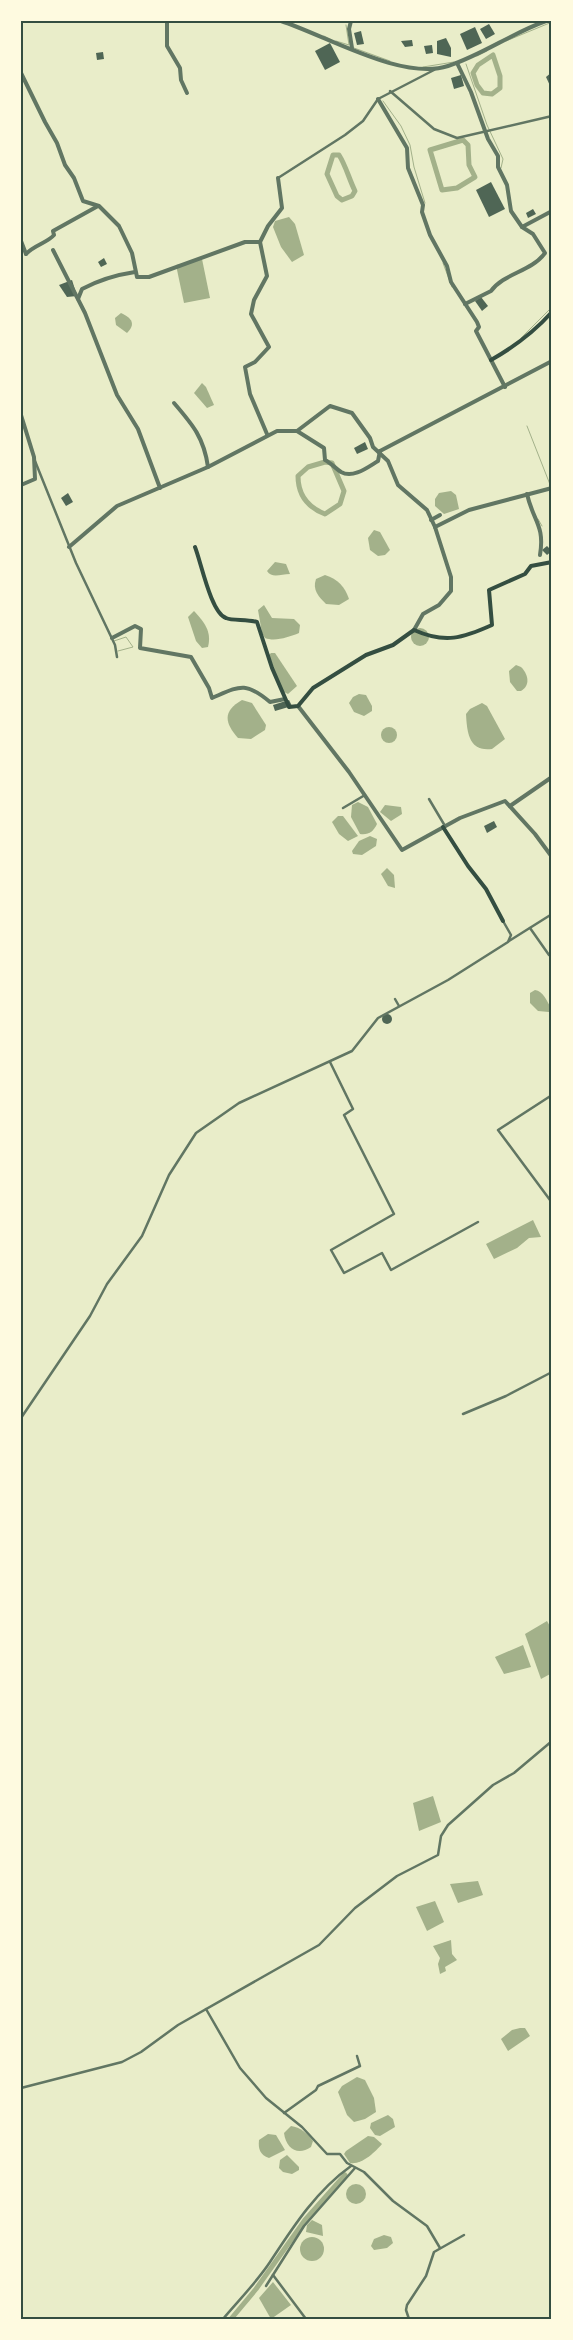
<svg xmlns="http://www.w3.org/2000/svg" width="573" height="2340" viewBox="0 0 573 2340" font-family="'Asap Condensed',sans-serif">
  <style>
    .water { fill: #a3b18a }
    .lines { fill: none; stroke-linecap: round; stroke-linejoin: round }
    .stream { stroke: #a3b18a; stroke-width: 1 }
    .canal { stroke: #a3b18a; stroke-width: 5 }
    .building { fill: #4f6655 }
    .minor { stroke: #617663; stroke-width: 2.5 }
    .tertiary { stroke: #617663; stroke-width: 4 }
    .secondary { stroke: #344e41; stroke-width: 4 }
    .neatline { fill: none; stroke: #344e41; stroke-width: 2 }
  </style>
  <rect width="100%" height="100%" fill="#e9edc9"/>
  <g class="water">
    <polygon points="289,217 295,224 304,255 292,262 281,247 273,227 275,221"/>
    <polygon points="202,259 210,298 184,303 176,265"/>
    <path d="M121,313C132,318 136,324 127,333L116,325L115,318Z"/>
    <polygon points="202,383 206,387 214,405 207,408 194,393"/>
    <polygon points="451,491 456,495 459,509 444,514 435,506 435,499 439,493"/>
    <polygon points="374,530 380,532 390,550 385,555 378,556 370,550 368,538"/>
    <path d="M275,562L286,564L290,574C281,574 272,579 267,571Z"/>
    <path d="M325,575C338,579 345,587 349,599L339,605L326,604C319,597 312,590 316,579Z"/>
    <path d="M264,605L272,618L294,619L300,625L299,633C289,637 275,642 265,638L262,633L258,610Z"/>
    <path d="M194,611C204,622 212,631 208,647L202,648L196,641L188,617Z"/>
    <circle cx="420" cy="637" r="9"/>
    <polygon points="271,653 275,653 297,686 288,694 282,691 269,655"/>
    <path d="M516,665L521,667C528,674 531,685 521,691H517L510,682L509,671Z"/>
    <polygon points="359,694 366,695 372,706 372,711 364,716 354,712 349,703 353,697"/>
    <path d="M242,700L252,703L266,725L265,730L251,739L238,738C224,722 223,711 242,700Z"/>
    <path d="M482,703L487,706L505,739L492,749C469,752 467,733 466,714L470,709Z"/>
    <circle cx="389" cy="735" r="8"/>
    <path d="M358,802L368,807L377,824C373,832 369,835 360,834L351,817L352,805Z"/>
    <polygon points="385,805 401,807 402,814 391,821 380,812"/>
    <polygon points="338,816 343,816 358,836 348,841 339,834 332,822"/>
    <polygon points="370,836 377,839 376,846 362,855 353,854 352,851 359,841"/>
    <polygon points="387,868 394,875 395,888 388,886 381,874"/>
    <path d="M535,990C543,991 547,1001 551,1008L549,1012L538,1011L530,1003V993Z"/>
    <polygon points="533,1220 541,1237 529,1238 517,1248 494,1259 486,1244"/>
    <polygon points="547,1621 552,1630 552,1673 541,1679 525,1634"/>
    <polygon points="523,1645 531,1667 504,1674 495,1657"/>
    <polygon points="433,1796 441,1822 419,1831 413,1803"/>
    <polygon points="478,1881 483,1895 458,1903 450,1884"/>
    <polygon points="435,1901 444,1922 427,1931 416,1907"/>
    <polygon points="451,1940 452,1954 457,1960 445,1967 446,1971 440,1974 438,1964 440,1958 433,1946"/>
    <polygon points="520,2028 525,2028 530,2036 508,2051 501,2039 512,2030"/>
    <polygon points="357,2077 365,2080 374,2098 376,2112 365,2119 354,2122 347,2115 338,2092 342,2086"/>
    <polygon points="388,2115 393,2119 395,2127 380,2136 375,2135 370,2128 371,2123"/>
    <path d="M291,2126C300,2127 308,2134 313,2141L311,2147C298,2156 286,2149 284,2133Z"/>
    <path d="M268,2134L276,2135L285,2150L269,2158C260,2155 258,2149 259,2140Z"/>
    <path d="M368,2136L374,2137L382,2144C375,2152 362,2165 350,2163L344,2154L346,2151Z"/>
    <polygon points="287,2155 299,2167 299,2170 292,2174 283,2172 279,2168 280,2160"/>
    <circle cx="356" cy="2194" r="10"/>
    <polygon points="312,2220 322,2225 323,2236 306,2232 307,2225"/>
    <polygon points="384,2235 391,2237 393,2243 387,2248 374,2250 371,2246 374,2239"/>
    <circle cx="312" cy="2249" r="12"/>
    <polygon points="273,2282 291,2305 271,2319 259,2298"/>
  </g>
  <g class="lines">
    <g class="stream">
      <polyline points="354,21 354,22"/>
      <polyline points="324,36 332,40"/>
      <polyline points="336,41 349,45 346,25"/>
      <polyline points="506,41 552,22"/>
      <polyline points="354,48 390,61"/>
      <polyline points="477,56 487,51"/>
      <polyline points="466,64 487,125 503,159 501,168"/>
      <polyline points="423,67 454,62"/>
      <polyline points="383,101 401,126 410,145 414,167 425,203"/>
      <polyline points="443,263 452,287"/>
      <polyline points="521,338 552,307"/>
      <polyline points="527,426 551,487"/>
      <polyline points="538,519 542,526"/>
      <polyline points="114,641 126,637 133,647 118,651"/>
    </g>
    <g class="canal">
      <polygon points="493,55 500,76 500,88 492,94 483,93 477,85 473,73 478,65"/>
      <polygon points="463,140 468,145 469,165 475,177 457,188 442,190 430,150"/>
      <path d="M333,155H339C346,166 349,179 355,191L352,196L342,200L337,196L327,174Z"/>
      <path d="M325,462L332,463L344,491L340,504L325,514C307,507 298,495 298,476L308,467Z"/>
      <polyline points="231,2319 256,2289 305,2220 345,2175"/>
    </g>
  </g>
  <g class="building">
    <polygon points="489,24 495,34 486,39 480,29"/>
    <polygon points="475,27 482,43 467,50 460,34"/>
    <polygon points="361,31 364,44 357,45 354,33"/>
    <polygon points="446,38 451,48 451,57 437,54 437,41"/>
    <polygon points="412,40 413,46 405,47 401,41"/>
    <polygon points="330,43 340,62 325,70 315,51"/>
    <polygon points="432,45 433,53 426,54 424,46"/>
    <polygon points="103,52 104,59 97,60 96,53"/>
    <polygon points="552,72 552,90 546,77"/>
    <polygon points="461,75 464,86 454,89 451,78"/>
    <polygon points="491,182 505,209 489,217 476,190"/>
    <polygon points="533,209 536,214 528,218 526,213"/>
    <polygon points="104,258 107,264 101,267 98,262"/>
    <polygon points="72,280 77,296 67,297 59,285"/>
    <polygon points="481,297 488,306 482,311 475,301"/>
    <polygon points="365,442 368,449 357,454 354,448"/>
    <polygon points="68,493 73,502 66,506 61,498"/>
    <polygon points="547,546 552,551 547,555 542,550"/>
    <polygon points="289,700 292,706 275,711 273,705"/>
    <polygon points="494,821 497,827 487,833 484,826"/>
    <circle cx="387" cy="1019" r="5"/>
  </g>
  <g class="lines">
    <g class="minor">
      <polyline points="390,91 434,129 457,138 552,116"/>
      <polyline points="278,178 345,135 363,121 378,99 434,70"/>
      <polyline points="35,461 76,563 115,645 117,657"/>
      <polyline points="429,799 445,826"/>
      <polyline points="343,808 365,795"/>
      <polyline points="530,928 549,955"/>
      <polyline points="509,941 552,914"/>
      <polyline points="395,999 399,1006"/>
      <polyline points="330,1062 353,1109 344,1115 394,1214 331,1250 344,1273 382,1253 391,1270 478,1222"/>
      <polyline points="552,1095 498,1130 550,1200 552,1199"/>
      <polyline points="463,1414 506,1396 552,1372"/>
      <polyline points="21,1418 90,1316 107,1284 142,1236 169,1175 196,1133 239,1103 352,1051 378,1018 448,980 508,942 511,935 503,921"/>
      <polyline points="206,2009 240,2068 266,2098 302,2127 327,2154 340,2154 347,2163 364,2172 393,2201 427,2226 440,2248"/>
      <polyline points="21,2088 122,2062 141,2052 178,2025 319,1945 355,1908 397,1876 438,1855 441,1836 448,1825 493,1785 514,1773 552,1741"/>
      <polyline points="284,2113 316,2090 318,2086 360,2066 357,2056"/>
      <polyline points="273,2275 306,2319"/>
      <polyline points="266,2286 304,2226 355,2168"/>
      <path d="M223,2319C239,2300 256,2283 270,2262C293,2227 316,2191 351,2166"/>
      <polyline points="409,2319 406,2310 407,2305 426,2276 434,2252 464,2235"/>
    </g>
    <g class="tertiary">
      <polyline points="167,21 167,46 180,68 181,80 187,93"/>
      <path d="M281,21C327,36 402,81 448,66C482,55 512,33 546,21"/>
      <polyline points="351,21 349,29 352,48"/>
      <path d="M457,63L471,92L488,139L498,156V167L507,185L511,211L522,227L533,234L545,253C531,272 504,273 491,291L465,304"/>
      <polyline points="21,73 45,122 57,143 65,165 74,178 83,201 99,206 119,226 132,253 137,277 149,277 245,242 260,242 268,226 282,208 278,178"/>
      <polyline points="378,99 407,148 408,168 423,205 422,212 430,235 447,266 451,282 477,322 479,327 476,331 505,387"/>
      <polyline points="522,227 552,211"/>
      <polyline points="21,241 26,254"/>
      <polyline points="260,242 267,276 254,300 251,314 269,347 255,362 245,367 250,394 267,434"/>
      <polyline points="53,250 85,313 117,395 138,429 160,488"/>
      <path d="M26,254C34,245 47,243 54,235L53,231L98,206"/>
      <path d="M78,299L82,289C99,280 115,275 135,272"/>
      <path d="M174,403C193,425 204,438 208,467"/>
      <polyline points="21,415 34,457 35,479 21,485"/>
      <polyline points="297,431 330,406 352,413 370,438 373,447 388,461 398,485 427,510 435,527 451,577 451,591 439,605 423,614 414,630"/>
      <polyline points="380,451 552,361"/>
      <path d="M527,494C533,521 545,525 540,555"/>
      <polyline points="431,520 440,515"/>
      <polyline points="435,527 469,510 552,488"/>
      <path d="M69,547L117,506L208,467L277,431H297L324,448L325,460C331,463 335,468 341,472C353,479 368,467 378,461L380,451"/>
      <path d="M112,638L135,626L141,629L140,648L191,657L209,688L212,698C240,686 245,681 270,702L285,699"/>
      <polyline points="298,706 349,772 402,850 460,818 505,801 535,834 552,857"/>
      <polyline points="510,806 552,777"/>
    </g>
    <g class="secondary">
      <path d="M491,360C514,347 534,332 552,312"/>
      <path d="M195,547C201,562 211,613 226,618C233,621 246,619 257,622L272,668L289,707L298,706L313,688L366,655L393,645L414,630C445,644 463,638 492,625L489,590L525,574L531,566L552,562"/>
      <polyline points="443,827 468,866 486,889 503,921"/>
    </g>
  </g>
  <rect width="573" height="2340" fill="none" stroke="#fefae0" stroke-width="45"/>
  <rect x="22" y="22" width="528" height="2296" class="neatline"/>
</svg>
